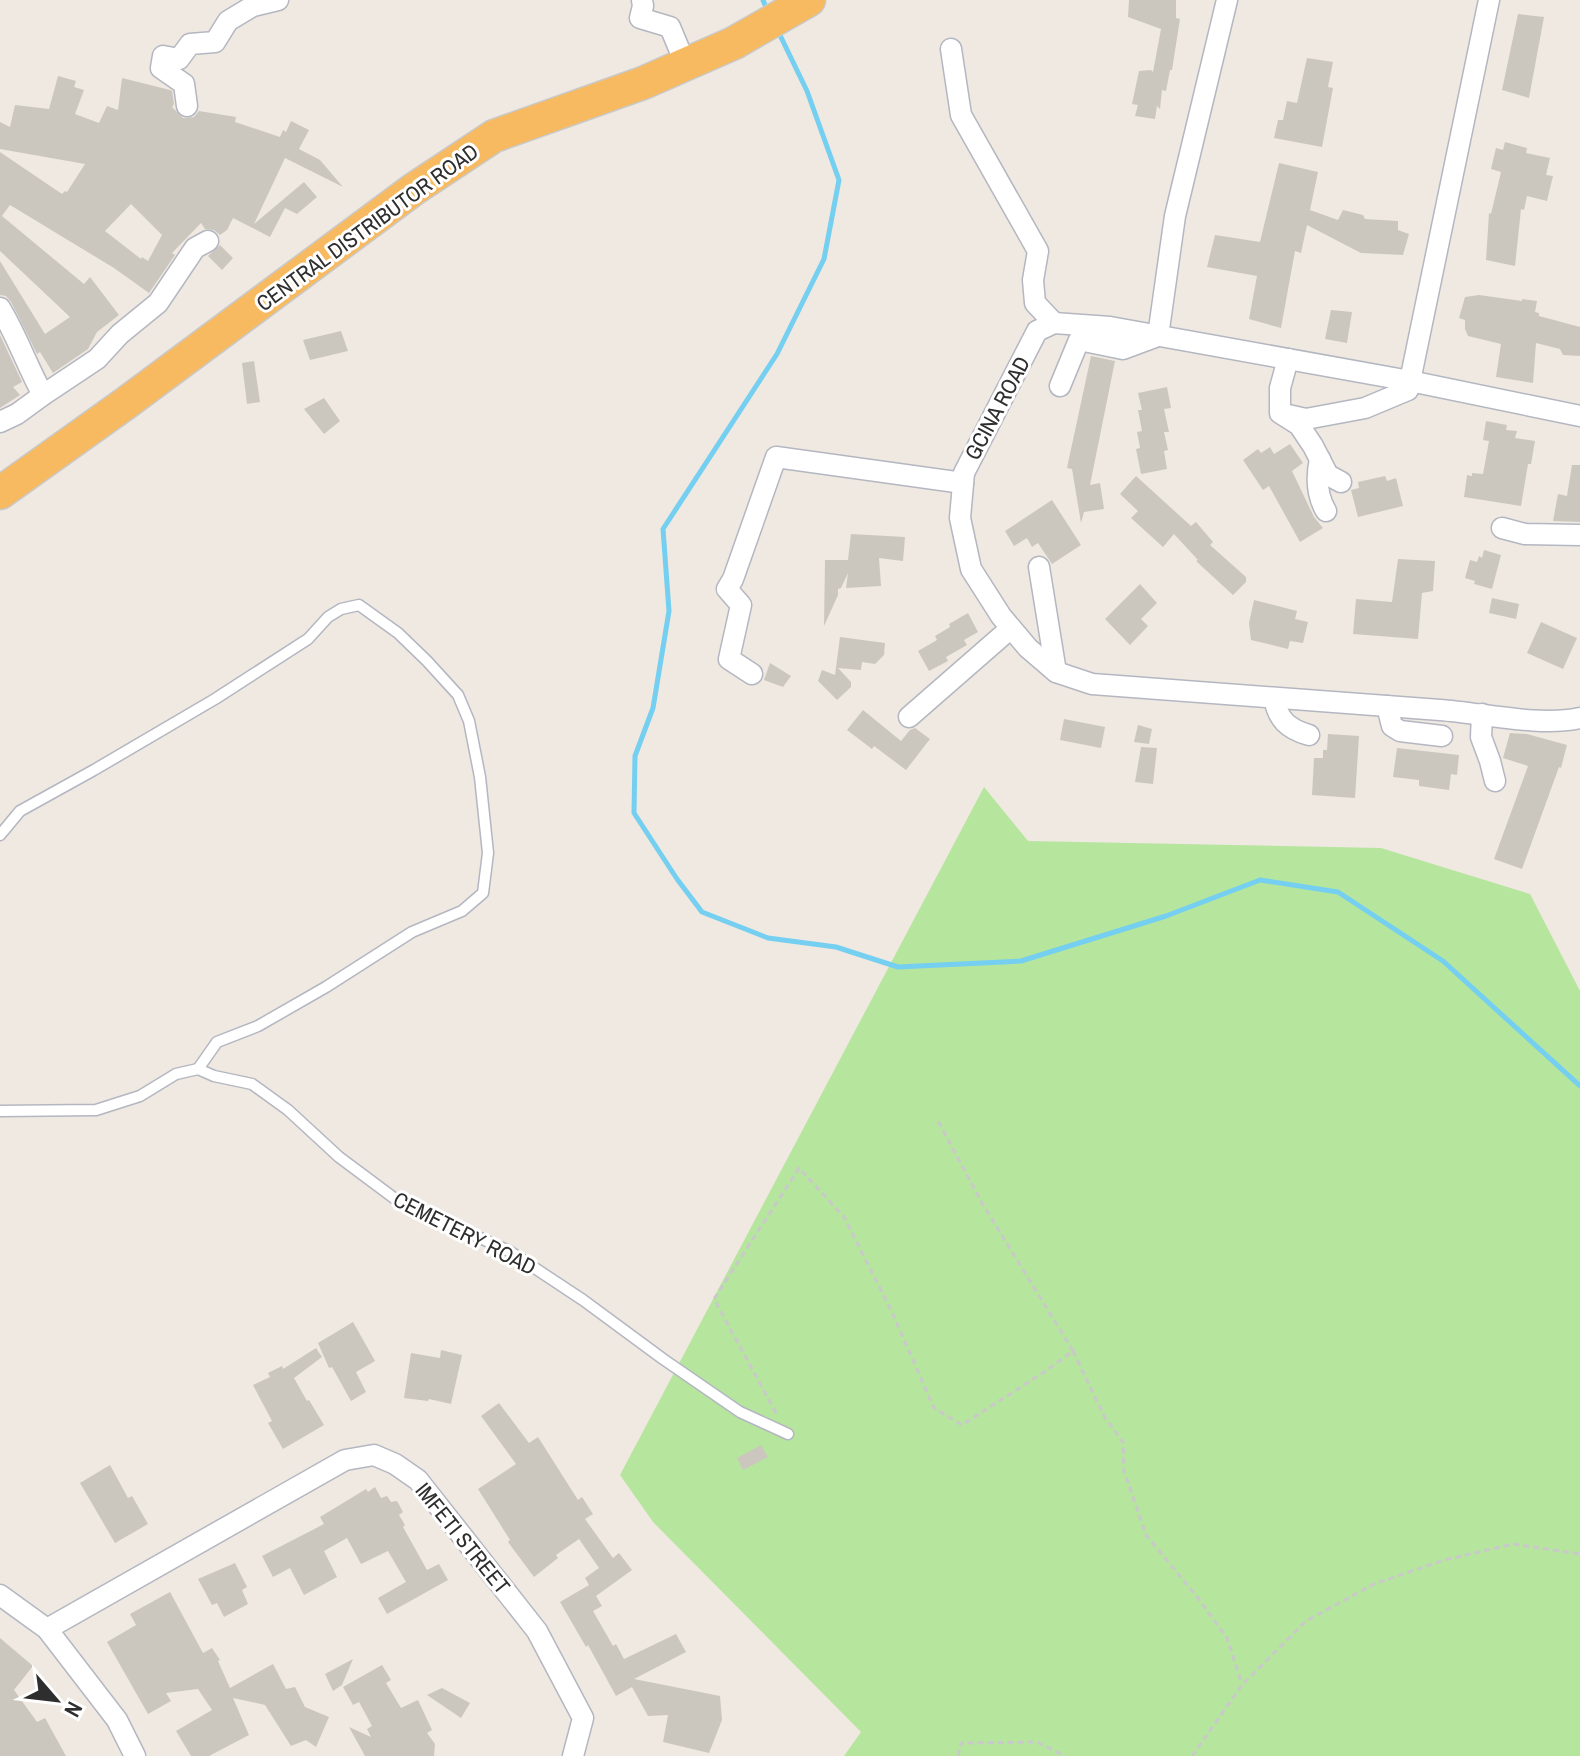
<svg xmlns="http://www.w3.org/2000/svg" width="1580" height="1756" viewBox="0 0 1580 1756" font-family="'Archivo Narrow',sans-serif">
  <style>
    .green { fill: #b6e59e }
    .lines { fill: none; stroke-linecap: round; stroke-linejoin: round }
    .stream { stroke: #75cff0; stroke-width: 5 }
    .building { fill: #cbc7bf; fill-rule: evenodd }
    .service-casing { stroke: #b4b7c1; stroke-width: 13 }
    .minor-casing { stroke: #b4b7c1; stroke-width: 23 }
    .trunk-casing { stroke: #c9c9c9; stroke-width: 35 }
    .path { stroke: #c9c9c9; stroke-width: 3; stroke-dasharray: 6 4; stroke-linecap: butt }
    .service { stroke: #fff; stroke-width: 10 }
    .minor { stroke: #fff; stroke-width: 20 }
    .trunk { stroke: #f8ba60; stroke-width: 32 }
    .labels { text-anchor: middle; stroke-width: 6; stroke-linejoin: round; paint-order: stroke }
    .street-label { font-size: 22px; fill: #2e2e2e; stroke: #fff }
  </style>
  <rect width="100%" height="100%" fill="#efe9e1"/>
  <polygon class="green" points="984,787 1028,841 1381,848 1530,894 1580,991 1580,1756 844,1756 861,1732 653,1522 620,1475"/>
  <g class="lines">
    <g class="stream">
      <polyline points="763,0 768,12"/>
      <polyline points="778,31 807,91 839,180 824,259 777,354 663,529 669,611 653,708 635,756 634,813 677,879 702,912 768,938 836,947 898,967 1021,961 1166,916 1260,880 1338,892 1443,961 1580,1086"/>
    </g>
  </g>
  <g class="building">
    <polygon points="1129,0 1176,0 1176,18 1180,19 1172,70 1170,70 1166,91 1162,90 1160,109 1157,106 1155,119 1135,116 1138,105 1132,104 1139,71 1151,70 1153,72 1161,29 1128,17"/>
    <polygon points="1518,14 1544,17 1529,98 1502,90"/>
    <polygon points="1307,58 1333,62 1328,87 1333,88 1322,147 1274,138 1278,120 1283,120 1287,101 1297,103"/>
    <path d="M58,76L76,81L74,87L84,90L75,114L99,123L107,106L118,110L122,78L170,90L172,91L174,104L172,107L183,118L194,117L199,111L236,117L235,122L280,137L283,130L286,132L291,121L309,130L299,149L320,160L343,187L285,158L254,224L304,182L317,197L297,214L285,208L270,237L233,218L227,230L220,235L214,230L205,229L201,223L172,253L175,255L149,293L114,268L10,205L2,216L84,284L90,277L119,315L97,332L88,349L53,373L40,352L37,354L11,302L6,296L0,295V261L45,334L70,317L0,251V152L62,194L65,191L67,192L85,164L0,149V122L10,127L15,105L49,109ZM131,204L162,235L148,261L142,257L141,259L105,231Z"/>
    <polygon points="1505,142 1527,148 1526,153 1550,158 1546,175 1553,176 1547,201 1527,196 1524,210 1521,209 1515,266 1486,260 1489,213 1491,214 1501,172 1491,169 1496,148 1503,150"/>
    <polygon points="1279,163 1318,172 1310,210 1338,220 1343,210 1363,215 1365,219 1398,221 1398,230 1409,234 1403,255 1361,253 1307,225 1301,253 1295,251 1281,328 1249,319 1257,276 1207,267 1215,235 1260,242"/>
    <polygon points="220,245 233,258 222,270 208,256"/>
    <polygon points="1479,295 1522,301 1522,299 1537,301 1535,312 1539,313 1539,316 1580,327 1580,356 1563,355 1560,349 1536,343 1533,383 1496,377 1501,344 1468,336 1465,329 1465,320 1459,318 1465,297"/>
    <polygon points="1331,310 1352,312 1347,343 1325,339"/>
    <polygon points="341,331 348,351 310,360 303,340"/>
    <polygon points="0,335 22,382 13,387 20,395 0,408"/>
    <polygon points="1091,356 1115,361 1090,485 1100,483 1104,509 1084,512 1081,523 1072,469 1067,468"/>
    <polygon points="254,361 260,402 247,404 242,363"/>
    <polygon points="1167,387 1171,408 1164,409 1169,432 1164,432 1168,450 1164,451 1167,469 1141,474 1136,449 1140,448 1137,432 1142,431 1138,410 1142,410 1138,393"/>
    <polygon points="324,398 340,421 324,434 304,409"/>
    <polygon points="1486,421 1507,425 1506,430 1517,431 1515,438 1535,441 1531,464 1528,464 1521,506 1464,497 1467,475 1472,476 1472,473 1483,474 1489,441 1483,440"/>
    <polygon points="1290,444 1303,463 1292,471 1314,517 1323,528 1300,542 1269,486 1263,490 1243,460 1258,449 1261,453 1270,447 1274,454"/>
    <polygon points="1572,465 1580,465 1580,522 1553,521 1558,494 1567,496"/>
    <polygon points="1136,476 1191,526 1196,522 1213,542 1210,545 1246,577 1246,582 1233,595 1196,561 1198,560 1174,534 1163,547 1131,518 1138,511 1120,494"/>
    <polygon points="1385,476 1387,481 1396,478 1403,506 1358,517 1351,490 1359,488 1358,482"/>
    <polygon points="1052,500 1081,545 1052,564 1038,543 1032,547 1027,538 1014,546 1005,531"/>
    <polygon points="851,534 905,537 903,561 879,558 881,586 846,588 848,573 841,588 838,589 838,595 824,626 825,560 848,560"/>
    <polygon points="1484,550 1501,555 1492,589 1474,584 1475,581 1465,578 1470,560 1477,562 1479,556 1482,558"/>
    <polygon points="1398,559 1435,561 1433,591 1422,593 1418,639 1353,634 1356,599 1392,602"/>
    <polygon points="1140,584 1157,603 1141,619 1148,626 1130,645 1105,619"/>
    <polygon points="1492,598 1519,604 1516,619 1489,613"/>
    <polygon points="1254,600 1297,611 1295,619 1308,622 1303,643 1290,641 1288,649 1251,640 1249,623"/>
    <polygon points="968,613 978,632 964,640 967,645 946,657 948,661 929,671 918,651 937,640 935,636 950,627 949,624"/>
    <polygon points="1541,622 1577,638 1563,669 1527,653"/>
    <polygon points="840,637 885,643 884,655 875,664 862,662 861,670 838,668 851,682 851,687 837,700 818,681 822,670 835,675"/>
    <polygon points="770,663 791,676 783,687 764,680"/>
    <polygon points="863,710 901,741 910,730 915,728 930,739 906,770 874,746 872,749 847,730"/>
    <polygon points="1064,719 1105,727 1101,748 1060,740"/>
    <polygon points="1138,725 1152,729 1149,744 1134,742"/>
    <polygon points="1510,733 1527,734 1567,745 1561,768 1559,767 1522,869 1494,859 1528,766 1503,758"/>
    <polygon points="1328,734 1359,736 1355,798 1312,795 1314,758 1323,758 1323,750 1327,750"/>
    <polygon points="1141,747 1157,748 1153,784 1135,782"/>
    <polygon points="1397,748 1459,755 1457,775 1451,774 1449,790 1419,786 1419,780 1393,777"/>
    <polygon points="353,1322 375,1361 356,1372 366,1392 351,1401 332,1367 329,1368 318,1343"/>
    <polygon points="316,1348 322,1357 294,1378 307,1401 309,1400 324,1425 283,1449 268,1423 272,1421 253,1385 270,1377 268,1373 282,1366 283,1369"/>
    <polygon points="441,1350 462,1355 451,1404 429,1399 428,1401 404,1398 411,1353 440,1358"/>
    <polygon points="499,1403 529,1443 538,1437 578,1500 582,1497 593,1514 585,1519 613,1558 619,1553 632,1570 596,1596 602,1606 593,1611 613,1646 616,1644 624,1659 676,1634 686,1652 634,1679 720,1696 722,1720 709,1753 663,1742 668,1715 648,1716 632,1687 616,1696 588,1645 586,1647 560,1602 589,1585 585,1578 599,1568 579,1539 556,1555 558,1558 534,1577 508,1542 510,1540 478,1489 516,1464 481,1416"/>
    <polygon points="761,1445 768,1457 743,1470 737,1458"/>
    <polygon points="110,1465 128,1498 132,1496 148,1524 115,1543 80,1483"/>
    <polygon points="375,1487 381,1498 387,1496 391,1502 397,1501 403,1512 399,1515 405,1525 403,1527 427,1570 439,1564 448,1580 387,1614 378,1598 406,1582 388,1551 361,1564 347,1538 324,1551 337,1577 304,1595 290,1568 273,1577 262,1556 324,1524 320,1517 366,1489 368,1492"/>
    <polygon points="235,1563 247,1587 242,1590 248,1604 224,1617 217,1603 212,1605 198,1579"/>
    <polygon points="170,1592 203,1653 212,1648 220,1660 218,1661 230,1688 273,1664 286,1689 295,1687 305,1707 329,1717 316,1747 306,1740 291,1746 265,1705 233,1698 249,1735 209,1756 191,1756 176,1731 212,1710 198,1689 166,1693 171,1701 148,1714 107,1642 136,1625 130,1614"/>
    <polygon points="0,1638 33,1666 14,1690 37,1722 45,1718 66,1756 0,1756"/>
    <polygon points="353,1659 342,1685 333,1691 325,1674"/>
    <polygon points="382,1665 391,1680 386,1683 401,1708 418,1700 432,1730 427,1733 435,1744 434,1756 365,1756 349,1727 371,1737 367,1729 372,1726 359,1702 353,1705 343,1687"/>
    <polygon points="442,1688 470,1703 461,1718 427,1695"/>
  </g>
  <g class="lines">
    <g class="service-casing">
      <g id="service">
        <polyline points="0,835 20,811 94,770 215,699 308,639 328,617 341,609 359,605 398,633 427,661 458,695 469,721 480,777 488,853 483,893 462,911 412,932 326,987 258,1026 217,1042 198,1069"/>
        <polyline points="0,1111 96,1110 140,1096 176,1074 198,1069 214,1076 252,1084 288,1110 339,1157 398,1201 509,1251 583,1300 663,1359 740,1412 788,1434"/>
      </g>
    </g>
    <g class="minor-casing">
      <g id="minor">
        <polyline points="642,0 643,6 640,18 670,27 680,51"/>
        <polyline points="951,49 961,115 1038,251 1033,280 1035,303 1054,323"/>
        <polyline points="187,106 184,84 161,68 163,56 179,59 190,44 215,42 228,21 253,6 278,0"/>
        <path d="M0,308C17,336 27,366 43,395"/>
        <polyline points="1288,359 1280,388 1280,413 1299,425 1313,446 1328,475 1341,482"/>
        <polyline points="1410,381 1489,0"/>
        <polyline points="1060,386 1079,340 1123,349 1158,336 1175,216 1227,0"/>
        <polyline points="1288,415 1306,419 1365,408 1408,390"/>
        <path d="M1580,416L1410,381L1110,327L1054,323L1037,331L964,473L960,518L971,569L1001,616L1028,648L1056,672L1092,684C1208,692 1324,701 1440,710C1482,713 1540,727 1580,718"/>
        <polyline points="0,422 17,414 43,395 97,359 120,334 158,303 195,248 208,241"/>
        <path d="M1320,459C1316,477 1316,494 1326,511"/>
        <polyline points="1502,528 1525,534 1580,535"/>
        <polyline points="1039,567 1056,672"/>
        <polyline points="752,674 729,659 741,605 727,589 733,579 776,457 963,483"/>
        <path d="M1274,698C1278,720 1288,729 1309,735"/>
        <polyline points="1387,706 1392,726 1400,731 1442,736"/>
        <polyline points="1482,714 1481,737 1490,761 1495,781"/>
        <polyline points="909,717 1011,628"/>
        <polyline points="0,1595 47,1629 117,1720 135,1756"/>
        <polyline points="47,1629 345,1460 374,1455 395,1464 418,1480 537,1631 583,1718 573,1756"/>
      </g>
    </g>
    <g class="trunk-casing">
      <polyline id="trunk" points="0,493 126,403 414,189 494,136 643,83 734,43 809,0"/>
    </g>
    <g class="path">
      <polyline points="1073,1351 1105,1418 1123,1442 1124,1471 1146,1535 1198,1598 1227,1638 1242,1684"/>
      <polyline points="776,1413 714,1299 799,1168 844,1217 890,1308 934,1408 962,1425 1047,1370 1073,1351 982,1203 938,1121"/>
      <polyline points="958,1756 961,1743 1037,1742 1065,1756"/>
      <polyline points="1192,1756 1242,1685 1306,1621 1374,1584 1444,1560 1513,1544 1580,1554"/>
    </g>
    <use href="#service" class="service"/>
    <use href="#minor" class="minor"/>
    <use href="#trunk" class="trunk"/>
  </g>
  <g class="labels">
    <g class="street-label">
      <text transform="translate(367 227) rotate(-36)" y="8">CENTRAL DISTRIBUTOR ROAD</text>
      <text transform="translate(997 408) rotate(-62)" y="8">GCINA ROAD</text>
      <text transform="translate(465 1233) rotate(27)" y="8">CEMETERY ROAD</text>
      <text transform="translate(463 1538) rotate(51)" y="8">IMFETI STREET</text>
    </g>
  </g>
  <g transform="translate(56 1700) rotate(118)" stroke="#ffffff" stroke-width="6" paint-order="stroke">
  <path d="M0-6L14 30L0 20L-14 30Z" fill="#2e2e2e"/>
  <text y="-12" font-size="22" font-weight="bold" text-anchor="middle" fill="#2e2e2e">N</text>
  </g>
</svg>
